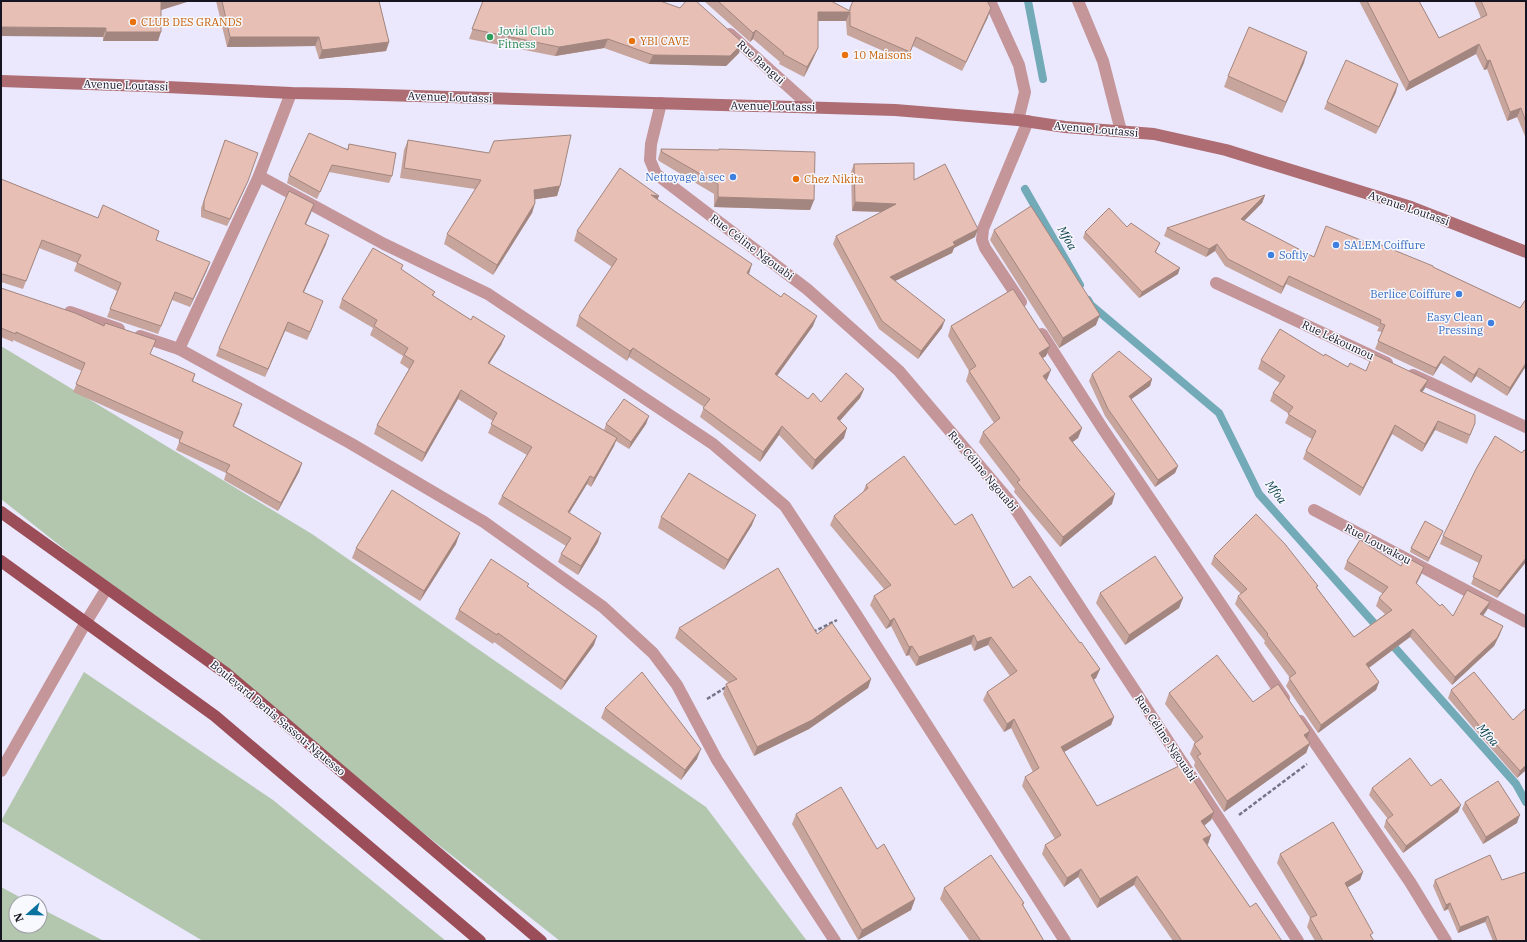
<svg xmlns="http://www.w3.org/2000/svg" width="1527" height="942" viewBox="0 0 1527 942" font-family="'IBM Plex Serif',serif">
  <style>
    .grass { fill: #b3c7af }
    .lines { fill: none; stroke-linecap: round; stroke-linejoin: round }
    .stream { stroke: #73aab8; stroke-width: 8 }
    .path { stroke: #777585; stroke-width: 2.5; stroke-dasharray: 4 2; stroke-linecap: butt }
    .service { stroke: #c4969a; stroke-width: 12 }
    .minor { stroke: #c4969a; stroke-width: 12 }
    .secondary { stroke: #ad6d73; stroke-width: 12 }
    .primary { stroke: #9b4e58; stroke-width: 12 }
    .wall { fill: #c7a49c }
    .shaded-wall { fill: #a2867f }
    .building { fill: #e7bfb5; stroke: #a2867f }
    .food-dot { fill: #e8710a; stroke: #f8f8ff; stroke-width: 1.5 }
    .leisure-dot { fill: #2e9e5b; stroke: #f8f8ff; stroke-width: 1.5 }
    .shop-dot { fill: #3f7fe0; stroke: #f8f8ff; stroke-width: 1.5 }
    .labels { text-anchor: middle; stroke-width: 3; stroke-linejoin: round; paint-order: stroke }
    .food-label { font-size: 11px; fill: #c56008; stroke: #f8f8ff; text-anchor: start }
    .leisure-label { font-size: 11px; fill: #27864d; stroke: #f8f8ff; text-anchor: start }
    .street-label { font-size: 11px; fill: #161420; stroke: #f8f8ff }
    .shop-label { font-size: 11px; fill: #366cbe; stroke: #f8f8ff; text-anchor: end }
    .water-label { font-size: 12px; font-style: italic; fill: #0f424d; stroke: #f8f8ff }
  </style>
  <rect width="100%" height="100%" fill="#ebe8fe"/>
  <g class="grass">
    <polygon points="1,346 312,534 706,807 807,941 560,941 1,499"/>
    <polygon points="84,672 273,800 446,941 203,941 1,821"/>
    <polygon points="1,887 29,902 16,902 16,926 40,926 40,908 104,941 1,941"/>
  </g>
  <g class="lines">
    <g class="stream">
      <polyline points="1028,1 1043,79"/>
      <polyline points="1025,189 1080,285"/>
      <polyline points="1088,300 1091,305 1219,413 1259,494 1381,631"/>
      <polyline points="1388,640 1516,784 1526,802"/>
    </g>
    <g class="path">
      <polyline points="813,632 837,620"/>
      <polyline points="707,699 728,686"/>
      <polyline points="1239,815 1307,764"/>
    </g>
    <polyline class="service" points="1,771 86,622 107,588"/>
    <g class="minor">
      <polyline points="990,1 1019,65 1025,92 1018,120"/>
      <polyline points="1078,1 1103,61 1121,131"/>
      <polyline points="730,34 811,107"/>
      <polyline points="661,103 651,144 650,160 656,174 807,289 899,371 1012,504 1224,826 1298,941"/>
      <polyline points="259,176 384,244 488,294 713,444 785,506 854,611 1065,941"/>
      <polyline points="1216,283 1387,363"/>
      <polyline points="1021,302 985,248 982,240 983,229 1028,121"/>
      <polyline points="70,312 119,329"/>
      <polyline points="1042,334 1103,429 1284,698"/>
      <polyline points="140,336 179,349 350,443 484,522 603,607 653,653 677,685 717,760 835,941"/>
      <polyline points="179,349 259,176 291,93"/>
      <polyline points="1413,375 1526,427"/>
      <polyline points="1314,510 1526,622"/>
      <polyline points="1300,721 1410,882 1446,941"/>
    </g>
    <polyline class="secondary" points="1,81 146,86 291,93 348,94 895,110 1018,120 1065,127 1154,134 1226,150 1411,207 1526,252"/>
    <g class="primary">
      <polyline points="1,512 227,674 541,941"/>
      <polyline points="1,561 215,716 480,941"/>
    </g>
  </g>
  <g class="wall">
    <polygon points="1,1 190,1 161,10 158,41 103,41 103,37"/>
    <polygon points="216,1 379,1 389,42 386,51 319,59 315,46 227,47"/>
    <polygon points="483,1 739,53 726,66 649,64 604,48 555,56 469,39"/>
    <polygon points="704,1 831,1 849,11 853,1 988,17 962,71 913,46 906,61 847,35 846,21 818,21 818,48 814,57 804,77 779,64 780,62 753,39 750,42"/>
    <polygon points="1359,1 1419,1 1439,38 1481,18 1474,1 1526,1 1526,136 1525,136 1517,117 1507,121 1487,69 1484,70 1476,54 1406,91"/>
    <polygon points="1307,52 1282,113 1224,87 1228,76"/>
    <polygon points="1396,92 1376,134 1324,109 1327,102"/>
    <polygon points="225,140 245,188 227,226 201,217 201,208"/>
    <polygon points="408,140 560,186 557,196 535,199 535,203 532,213 493,275 444,244 447,234 475,189 400,178 404,150"/>
    <polygon points="349,144 392,176 389,183 329,172 317,199 287,183 289,175 347,150"/>
    <polygon points="661,149 718,150 719,149 814,200 810,210 714,207 714,194 659,161 658,159"/>
    <polygon points="854,164 914,180 975,237 954,248 952,253 895,281 942,328 918,359 879,329 833,244 836,236 882,212 852,211 851,172"/>
    <polygon points="1,179 98,218 156,240 207,270 190,307 172,300 158,334 107,317 117,291 74,271 77,263 39,248 23,289 1,282"/>
    <polygon points="1265,195 1262,203 1244,221 1314,257 1368,243 1433,267 1520,308 1526,299 1526,366 1507,396 1476,376 1471,383 1441,363 1433,376 1375,349 1382,332 1377,331 1379,327 1286,284 1281,294 1225,266 1215,251 1206,257 1164,236 1167,228"/>
    <polygon points="659,196 657,199 813,326 777,376 808,399 821,402 864,389 860,398 840,421 844,438 812,470 779,435 760,462 700,417 704,407 629,357 627,361 576,326 579,316 612,267 574,241 577,231"/>
    <polygon points="314,204 305,225 326,244 304,292 320,309 307,340 285,331 265,377 216,356 219,348"/>
    <polygon points="1127,227 1160,243 1156,252 1178,274 1139,298 1083,238 1085,232"/>
    <polygon points="994,230 1096,325 1059,348 990,240"/>
    <polygon points="403,265 401,270 435,292 433,296 471,320 505,336 501,345 489,364 604,430 606,424 649,416 646,424 629,449 616,441 614,446 591,487 587,484 569,513 598,542 578,575 558,562 561,554 566,546 498,504 502,496 527,455 488,433 493,421 458,399 422,462 374,434 377,425 409,369 400,363 403,356 370,335 373,328 339,308 342,299"/>
    <polygon points="1,288 195,374 193,382 240,412 234,426 302,463 299,472 278,511 224,480 226,473 176,450 180,440 73,392 82,371 13,340 13,342 1,337"/>
    <polygon points="951,326 1050,346 1046,356 1043,358 1047,380 1046,381 1082,428 1078,438 1072,442 1112,504 1060,547 1014,492 1015,489 979,442 983,432 994,423 966,381 969,371 948,336"/>
    <polygon points="1324,356 1348,367 1366,371 1428,380 1425,388 1422,392 1475,423 1467,444 1435,430 1422,452 1392,434 1360,496 1303,459 1306,451 1312,439 1285,423 1289,414 1270,401 1273,393 1280,383 1258,369 1261,360"/>
    <polygon points="1092,374 1152,379 1150,386 1131,399 1178,466 1175,473 1155,487 1105,416 1089,381"/>
    <polygon points="866,485 955,525 1013,588 1080,643 1100,669 1096,678 1093,680 1114,717 1111,725 1064,752 1097,806 1214,812 1211,820 1204,826 1211,835 1208,844 1207,845 1250,907 1282,941 1173,941 1134,885 1097,908 1078,877 1064,887 1042,854 1045,845 1055,839 1022,786 1025,777 1033,772 1011,728 1004,732 983,700 987,692 1010,676 988,645 974,651 971,644 916,666 909,655 906,656 891,626 886,629 870,605 874,596 884,589 830,525 834,516 863,492"/>
    <polygon points="661,517 752,525 724,570 658,528"/>
    <polygon points="1443,531 1428,562 1410,552 1411,548"/>
    <polygon points="1443,536 1526,562 1497,598 1471,584 1479,563 1440,544"/>
    <polygon points="456,544 420,601 352,558 356,548"/>
    <polygon points="1214,556 1317,588 1354,637 1385,614 1376,606 1379,598 1383,594 1344,569 1347,561 1401,566 1421,575 1416,584 1440,606 1453,616 1490,602 1487,610 1483,616 1500,634 1494,646 1452,685 1410,637 1369,668 1379,682 1376,690 1318,733 1286,686 1290,678 1264,643 1265,641 1235,604 1238,596 1241,594 1211,564"/>
    <polygon points="528,587 594,645 561,690 494,642 493,644 455,619 459,610"/>
    <polygon points="1100,593 1183,598 1179,608 1125,645 1096,603"/>
    <polygon points="679,628 817,634 871,679 868,688 809,729 754,756 723,694 726,684 729,683 675,638"/>
    <polygon points="1451,690 1526,770 1517,778 1476,731 1448,698"/>
    <polygon points="1169,693 1253,702 1307,738 1310,743 1306,753 1224,812 1194,766 1195,762 1190,754 1194,744 1195,743 1165,704"/>
    <polygon points="605,708 697,759 681,780 601,718"/>
    <polygon points="1431,786 1458,812 1403,853 1384,827 1386,820 1388,819 1369,795 1372,788"/>
    <polygon points="1465,802 1517,823 1483,844 1462,809"/>
    <polygon points="796,814 877,849 915,899 911,910 858,940 792,824"/>
    <polygon points="1280,854 1363,872 1360,880 1347,888 1374,941 1315,941 1307,927 1310,918 1277,863"/>
    <polygon points="1435,880 1502,880 1526,941 1493,941 1485,922 1458,933 1448,909 1444,911 1433,886"/>
    <polygon points="944,888 1024,903 1023,906 1044,941 970,941 940,899"/>
  </g>
  <g class="shaded-wall">
    <polygon points="163,1 190,1 158,11 161,2"/>
    <polygon points="991,8 988,17 962,71 966,62"/>
    <polygon points="818,12 850,12 846,21 815,21"/>
    <polygon points="1,27 106,28 103,37 1,36"/>
    <polygon points="756,30 753,39 750,42 753,33"/>
    <polygon points="106,32 161,32 158,41 103,41"/>
    <polygon points="230,37 319,37 315,46 227,47"/>
    <polygon points="608,39 604,48 555,56 559,47"/>
    <polygon points="389,42 386,51 319,59 322,50"/>
    <polygon points="743,43 739,53 726,66 649,64 653,55"/>
    <polygon points="1479,44 1476,54 1406,91 1409,82"/>
    <polygon points="818,48 814,57 804,77 807,67"/>
    <polygon points="1307,52 1304,63 1282,113 1286,102"/>
    <polygon points="1490,60 1487,69 1484,70 1487,61"/>
    <polygon points="1398,84 1396,92 1376,134 1379,127"/>
    <polygon points="1521,108 1517,117 1507,121 1510,112"/>
    <polygon points="248,181 245,188 227,226 230,219"/>
    <polygon points="560,186 557,196 531,200 534,190"/>
    <polygon points="651,195 659,196 655,205"/>
    <polygon points="1265,195 1262,203 1238,227 1241,219"/>
    <polygon points="718,197 814,200 810,210 714,207"/>
    <polygon points="855,202 896,204 893,212 852,211"/>
    <polygon points="535,203 532,213 493,275 497,265"/>
    <polygon points="314,204 311,213 302,233 305,224"/>
    <polygon points="978,229 975,237 954,248 952,253 887,285 890,277"/>
    <polygon points="329,235 326,244 300,300 303,292"/>
    <polygon points="1217,244 1215,251 1206,257 1209,249"/>
    <polygon points="210,262 207,270 190,307 193,299"/>
    <polygon points="752,264 749,274 747,273"/>
    <polygon points="1180,268 1178,274 1139,298 1142,292"/>
    <polygon points="1289,276 1286,284 1281,294 1283,287"/>
    <polygon points="323,301 320,309 307,340 310,332"/>
    <polygon points="1100,315 1096,325 1059,348 1063,338"/>
    <polygon points="817,316 813,326 771,384 775,374"/>
    <polygon points="945,320 942,328 918,359 921,351"/>
    <polygon points="288,322 285,331 265,377 268,369"/>
    <polygon points="505,336 501,345 484,372 488,363"/>
    <polygon points="1050,346 1046,356 1036,362 1039,353"/>
    <polygon points="633,348 629,357 627,361 630,351"/>
    <polygon points="1444,356 1441,363 1433,376 1436,368"/>
    <polygon points="1526,363 1526,366 1507,396 1510,388"/>
    <polygon points="1479,368 1476,376 1471,383 1474,375"/>
    <polygon points="1051,370 1047,380 1039,386 1043,376"/>
    <polygon points="1152,379 1150,386 1126,403 1129,396"/>
    <polygon points="1428,380 1425,388 1417,400 1420,391"/>
    <polygon points="864,389 860,398 834,427 837,418"/>
    <polygon points="461,390 458,399 422,462 425,453"/>
    <polygon points="649,416 646,424 629,449 631,442"/>
    <polygon points="1438,421 1435,430 1422,452 1425,444"/>
    <polygon points="1395,425 1392,434 1360,496 1363,488"/>
    <polygon points="782,426 779,435 760,462 763,452"/>
    <polygon points="847,428 844,438 812,470 815,460"/>
    <polygon points="1082,428 1078,438 1065,448 1069,438"/>
    <polygon points="617,438 614,446 591,487 594,478"/>
    <polygon points="302,463 299,472 278,511 281,503"/>
    <polygon points="1178,466 1175,473 1155,487 1158,480"/>
    <polygon points="590,476 587,484 565,520 568,512"/>
    <polygon points="1115,494 1112,504 1060,547 1063,537"/>
    <polygon points="756,515 752,525 724,570 728,560"/>
    <polygon points="1443,531 1441,535 1428,562 1429,558"/>
    <polygon points="460,533 456,544 420,601 424,591"/>
    <polygon points="601,533 598,542 578,575 581,566"/>
    <polygon points="1526,558 1526,562 1497,598 1500,591"/>
    <polygon points="1424,567 1421,575 1413,591 1416,583"/>
    <polygon points="1183,598 1179,608 1125,645 1129,635"/>
    <polygon points="1490,602 1487,610 1478,622 1480,614"/>
    <polygon points="894,618 891,626 886,629 890,621"/>
    <polygon points="1503,626 1500,634 1494,646 1452,685 1455,677"/>
    <polygon points="1413,629 1410,637 1363,672 1366,664"/>
    <polygon points="974,635 971,644 916,666 919,657"/>
    <polygon points="597,636 594,645 561,690 565,681"/>
    <polygon points="991,637 988,645 974,651 977,642"/>
    <polygon points="912,646 909,655 906,656 909,647"/>
    <polygon points="1100,669 1096,678 1088,684 1091,675"/>
    <polygon points="871,679 868,688 809,729 754,756 757,747"/>
    <polygon points="1379,682 1376,690 1318,733 1321,725"/>
    <polygon points="1114,717 1111,725 1057,756 1061,747"/>
    <polygon points="1014,719 1011,728 1004,732 1007,724"/>
    <polygon points="1310,731 1306,741 1304,735"/>
    <polygon points="1310,743 1306,753 1224,812 1227,801"/>
    <polygon points="701,749 697,759 681,780 685,770"/>
    <polygon points="1526,765 1526,770 1517,778 1520,771"/>
    <polygon points="1461,805 1458,812 1403,853 1406,846"/>
    <polygon points="1214,812 1211,820 1198,830 1201,821"/>
    <polygon points="1520,815 1517,823 1483,844 1486,837"/>
    <polygon points="1211,835 1208,844 1200,848 1203,839"/>
    <polygon points="1081,869 1078,877 1064,887 1067,878"/>
    <polygon points="1363,872 1360,880 1341,891 1345,883"/>
    <polygon points="1137,876 1134,885 1097,908 1100,899"/>
    <polygon points="915,899 911,910 858,940 862,930"/>
    <polygon points="1450,903 1448,909 1444,911 1446,905"/>
    <polygon points="1488,916 1485,922 1458,933 1460,927"/>
  </g>
  <g class="building">
    <polygon points="1,1 163,1 161,2 161,32 106,32 106,28 1,27"/>
    <polygon points="222,1 379,1 389,42 322,50 319,37 230,37"/>
    <polygon points="483,1 660,1 680,8 686,1 696,1 743,43 730,56 653,55 608,39 559,47 472,29"/>
    <polygon points="718,1 831,1 850,11 850,8 853,1 987,1 991,8 966,62 916,37 910,52 850,26 850,12 818,12 818,48 807,67 783,54 784,53 756,30 753,33"/>
    <polygon points="1367,1 1419,1 1439,38 1487,15 1481,1 1526,1 1526,122 1521,108 1510,112 1490,60 1487,61 1479,44 1409,82"/>
    <polygon points="1249,27 1307,52 1286,102 1228,76"/>
    <polygon points="1346,60 1398,84 1379,127 1327,102"/>
    <polygon points="309,133 348,150 349,144 396,153 392,176 332,165 320,192 289,175"/>
    <polygon points="571,135 560,186 534,190 535,203 497,265 447,234 481,180 404,168 408,140 489,153 494,141"/>
    <polygon points="225,140 258,153 248,181 230,219 204,210 204,201"/>
    <polygon points="661,149 719,150 719,149 815,152 814,200 718,197 718,184 662,152"/>
    <polygon points="914,163 914,180 945,164 978,229 953,242 955,245 890,277 945,320 921,351 882,321 836,236 896,204 855,202 854,164"/>
    <polygon points="620,168 659,196 651,195 752,264 747,273 781,297 784,293 817,316 775,374 808,399 813,393 821,402 846,373 864,389 837,418 847,428 815,460 782,426 763,452 703,408 710,399 633,348 630,351 579,316 617,259 577,231"/>
    <polygon points="1,179 98,218 103,205 159,231 156,240 210,262 193,299 175,292 161,326 110,309 121,283 77,263 81,255 42,240 26,281 3,274 1,274"/>
    <polygon points="289,191 314,204 305,224 329,235 303,292 323,301 310,332 288,322 268,369 219,348"/>
    <polygon points="1265,195 1241,219 1314,257 1326,226 1368,243 1369,240 1433,266 1433,267 1520,308 1526,299 1526,363 1510,388 1479,368 1474,375 1444,356 1436,368 1378,341 1385,325 1380,323 1381,320 1289,276 1283,287 1228,259 1217,244 1209,249 1167,228"/>
    <polygon points="1031,206 1100,315 1063,338 994,230"/>
    <polygon points="1109,208 1127,227 1131,223 1160,243 1155,252 1180,268 1142,292 1085,232"/>
    <polygon points="373,248 403,265 401,269 435,292 432,295 471,320 473,316 505,336 488,363 617,438 594,478 590,476 568,512 601,533 581,566 561,554 571,538 502,496 532,447 491,424 497,413 461,390 425,453 377,425 414,361 404,355 408,348 374,326 377,320 342,299"/>
    <polygon points="1,288 75,313 104,326 105,323 156,340 150,354 195,374 192,381 242,404 233,426 302,463 281,503 226,472 230,465 179,442 183,432 76,384 85,363 16,332 16,334 1,328"/>
    <polygon points="1013,289 1050,346 1039,353 1051,370 1043,376 1082,428 1069,438 1115,494 1063,537 1017,482 1020,480 983,432 1000,418 969,371 976,366 951,326"/>
    <polygon points="1280,329 1324,356 1325,354 1348,367 1350,363 1366,371 1373,354 1428,380 1420,391 1475,415 1475,423 1470,435 1438,421 1425,444 1395,425 1363,488 1306,451 1316,431 1288,414 1293,407 1273,393 1285,376 1261,360"/>
    <polygon points="1119,351 1152,379 1129,396 1178,466 1158,480 1108,409 1092,374"/>
    <polygon points="624,399 649,416 631,442 606,424"/>
    <polygon points="1495,436 1522,453 1524,450 1526,451 1526,558 1500,591 1473,577 1482,556 1443,536 1476,469"/>
    <polygon points="904,456 955,525 972,514 1013,588 1030,576 1080,643 1081,642 1100,669 1091,675 1114,717 1061,747 1097,806 1183,764 1214,812 1201,821 1211,835 1203,839 1250,907 1256,903 1282,941 1182,941 1137,876 1100,899 1081,869 1067,878 1045,845 1061,835 1025,777 1039,768 1014,719 1007,724 987,692 1017,671 991,637 977,642 974,635 919,657 912,646 909,647 894,618 890,621 874,596 891,585 834,516 868,488 866,485"/>
    <polygon points="689,473 756,515 728,560 661,517"/>
    <polygon points="392,490 460,533 424,591 356,548"/>
    <polygon points="1256,514 1285,544 1318,586 1316,587 1354,637 1392,610 1379,598 1388,587 1347,561 1360,540 1401,566 1406,557 1424,567 1416,583 1440,606 1442,604 1453,616 1467,590 1490,602 1480,614 1503,626 1497,638 1455,677 1413,629 1366,664 1379,682 1321,725 1289,678 1296,673 1267,635 1268,634 1238,596 1247,589 1214,556"/>
    <polygon points="1425,521 1443,531 1429,558 1411,548"/>
    <polygon points="1155,556 1183,598 1129,635 1100,593"/>
    <polygon points="491,559 529,584 527,586 597,636 565,681 498,633 497,635 459,610"/>
    <polygon points="778,568 817,634 832,623 871,679 812,720 757,747 726,684 737,679 679,628"/>
    <polygon points="1217,655 1253,702 1278,684 1310,731 1304,735 1310,743 1227,801 1197,756 1201,754 1194,744 1203,737 1169,693"/>
    <polygon points="642,672 701,749 685,770 605,708"/>
    <polygon points="1474,672 1513,720 1526,708 1526,765 1520,771 1478,724 1451,690"/>
    <polygon points="1410,758 1431,786 1441,779 1461,805 1406,846 1386,820 1393,815 1372,788"/>
    <polygon points="1498,781 1520,815 1486,837 1465,802"/>
    <polygon points="841,787 877,849 884,844 915,899 862,930 796,814"/>
    <polygon points="1333,822 1363,872 1345,883 1373,933 1370,935 1374,941 1323,941 1310,918 1317,915 1280,854"/>
    <polygon points="991,855 1024,903 1022,904 1044,941 981,941 944,888"/>
    <polygon points="1490,855 1502,880 1526,872 1526,941 1497,941 1488,916 1460,927 1450,903 1446,905 1435,880"/>
  </g>
  <g class="food-dot">
    <circle cx="133" cy="22" r="4"/>
    <circle cx="632" cy="41" r="4"/>
    <circle cx="845" cy="55" r="4"/>
    <circle cx="796" cy="179" r="4"/>
  </g>
  <circle class="leisure-dot" cx="490" cy="37" r="4"/>
  <g class="shop-dot">
    <circle cx="733" cy="177" r="4"/>
    <circle cx="1336" cy="245" r="4"/>
    <circle cx="1271" cy="255" r="4"/>
    <circle cx="1459" cy="294" r="4"/>
    <circle cx="1491" cy="323" r="4"/>
  </g>
  <g class="labels">
    <g class="food-label">
      <text x="141" y="26">CLUB DES GRANDS</text>
      <text x="640" y="45">YBI CAVE</text>
      <text x="853" y="59">10 Maisons</text>
      <text x="804" y="183">Chez Nikita</text>
    </g>
    <g class="leisure-label">
      <text x="498" y="35">Jovial Club<tspan x="498" dy="13">Fitness</tspan></text>
    </g>
    <g class="street-label">
      <text transform="translate(761 62) rotate(42)" y="4">Rue Bangui</text>
      <text transform="translate(126 85) rotate(2)" y="4">Avenue Loutassi</text>
      <text transform="translate(450 97) rotate(2)" y="4">Avenue Loutassi</text>
      <text transform="translate(773 106) rotate(1)" y="4">Avenue Loutassi</text>
      <text transform="translate(1096 129) rotate(5)" y="4">Avenue Loutassi</text>
      <text transform="translate(1409 208) rotate(19)" y="4">Avenue Loutassi</text>
      <text transform="translate(752 247) rotate(37)" y="4">Rue Céline Ngouabi</text>
      <text transform="translate(1338 340) rotate(25)" y="4">Rue Lékoumou</text>
      <text transform="translate(983 471) rotate(50)" y="4">Rue Céline Ngouabi</text>
      <text transform="translate(1378 544) rotate(28)" y="4">Rue Louvakou</text>
      <text transform="translate(278 718) rotate(40)" y="4">Boulevard Denis Sassou-Nguesso</text>
      <text transform="translate(1166 738) rotate(56)" y="4">Rue Céline Ngouabi</text>
    </g>
    <g class="shop-label">
      <text x="725" y="181">Nettoyage à sec</text>
      <text x="1344" y="249" text-anchor="start">SALEM Coiffure</text>
      <text x="1279" y="259" text-anchor="start">Softly</text>
      <text x="1451" y="298">Berlice Coiffure</text>
      <text x="1483" y="321">Easy Clean<tspan x="1483" dy="13">Pressing</tspan></text>
    </g>
    <g class="water-label">
      <text transform="translate(1067 238) rotate(60)" y="4">Mfoa</text>
      <text transform="translate(1276 492) rotate(53)" y="4">Mfoa</text>
      <text transform="translate(1488 735) rotate(49)" y="4">Mfoa</text>
    </g>
  </g>
  <rect width="1527" height="942" fill="none" stroke="#161420" stroke-width="4"/>
  <g transform="translate(28 914) rotate(250)"><circle r="19" fill="#f8f8ff" stroke="#9e9da6"/>
  <path d="M0-3L7 15L0 10L-7 15Z" fill="#0a729e"/>
  <text y="-6" font-size="11" font-weight="bold" text-anchor="middle" fill="#161420">N</text>
  </g>
</svg>
